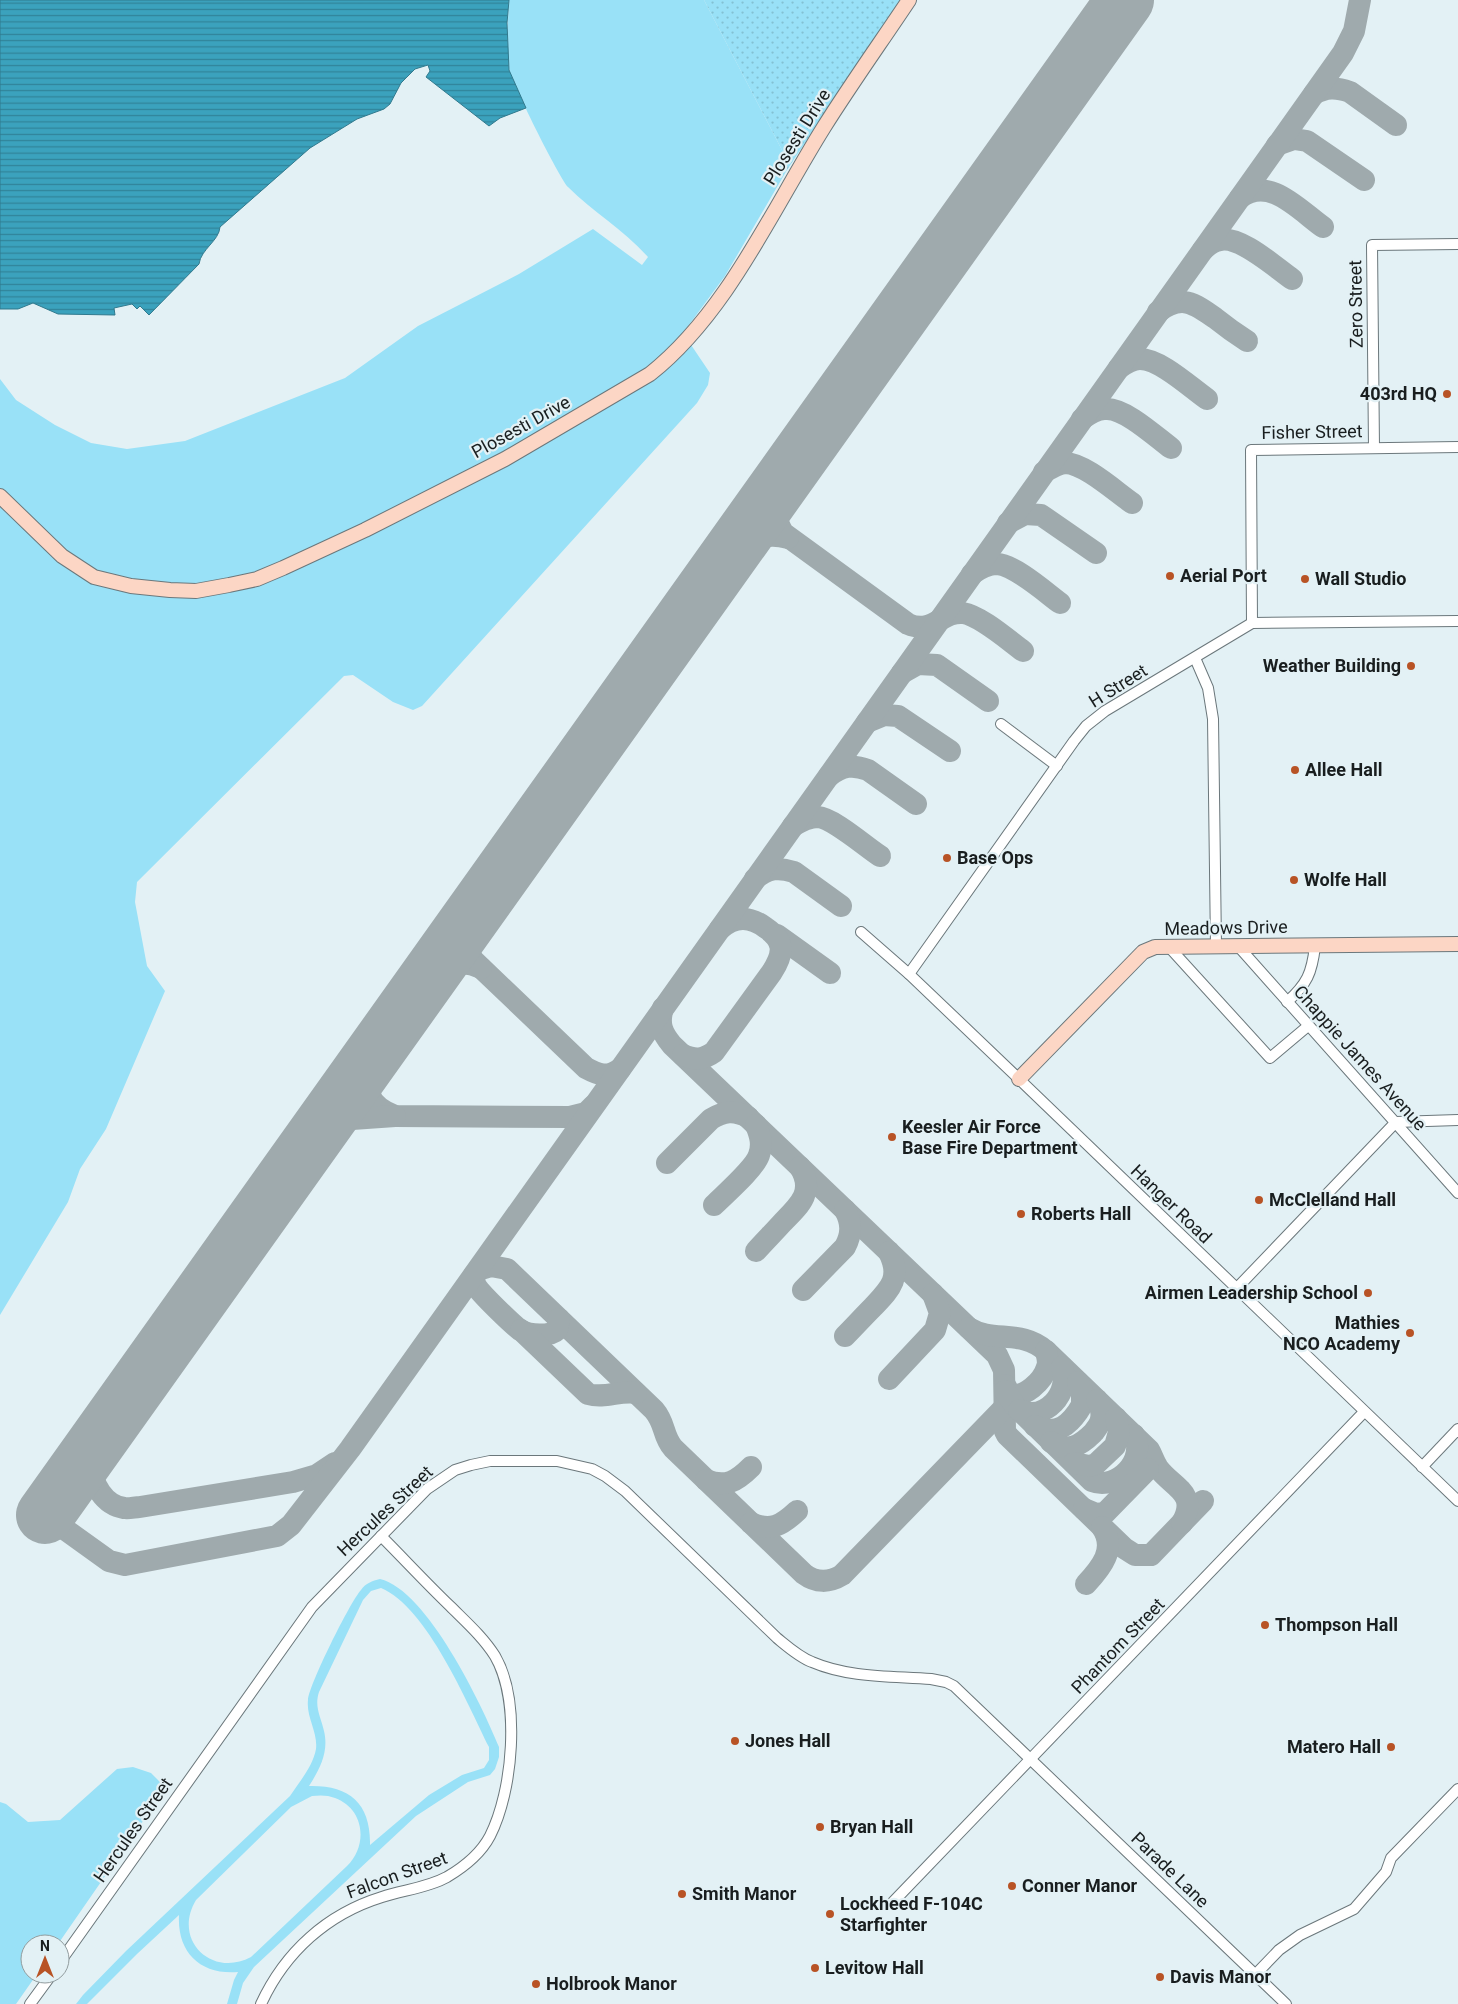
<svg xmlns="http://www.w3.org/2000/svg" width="1458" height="2004" viewBox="0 0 1458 2004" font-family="Roboto,sans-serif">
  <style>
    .green { fill: #99e1f7; fill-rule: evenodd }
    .park { fill: url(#park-dots) }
    .water { fill: url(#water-rules); stroke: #317a8e }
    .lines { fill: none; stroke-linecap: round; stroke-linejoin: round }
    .taxiway { stroke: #9faaad; stroke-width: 22 }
    .runway { stroke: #9faaad; stroke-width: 58 }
    .street-casing { stroke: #6b777b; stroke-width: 12 }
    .secondary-casing { stroke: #6b777b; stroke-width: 16 }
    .street { stroke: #fff; stroke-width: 10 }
    .secondary { stroke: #fcd6c5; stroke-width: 14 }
    .poi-dot { fill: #b85325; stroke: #e3f1f5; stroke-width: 2 }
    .labels { text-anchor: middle; stroke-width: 4.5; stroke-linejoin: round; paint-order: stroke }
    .street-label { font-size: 18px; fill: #191e1f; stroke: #e3f1f5 }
    .poi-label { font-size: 18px; font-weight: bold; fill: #191e1f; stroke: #e3f1f5; text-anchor: start }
  </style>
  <defs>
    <pattern id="park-dots" width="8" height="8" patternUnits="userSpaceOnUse" patternTransform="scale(1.25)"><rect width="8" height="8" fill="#99e1f7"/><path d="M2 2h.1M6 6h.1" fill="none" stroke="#83c1d3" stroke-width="1.8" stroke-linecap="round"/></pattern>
    <pattern id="water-rules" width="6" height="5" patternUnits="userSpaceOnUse" patternTransform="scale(1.25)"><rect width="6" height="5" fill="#3ba2bd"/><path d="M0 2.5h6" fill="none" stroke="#318399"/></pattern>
  </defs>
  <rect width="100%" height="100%" fill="#e3f1f5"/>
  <g class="green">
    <path d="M509,0H704L783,152L787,170L725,276L683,333L710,373L708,385L697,403L422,706L413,710L393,702L353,675L344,676L137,882L135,902L147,966L165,991L106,1129L80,1169L68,1202L0,1315V379L16,400L55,425L91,443L127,449L185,441L345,378L418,326L519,274L593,229L642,265L648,257C624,230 593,212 568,187C560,179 510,80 509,68C506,46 508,22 509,0Z"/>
    <path d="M380,1579C427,1590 482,1705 499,1747V1757L495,1769L490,1775L468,1782L416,1816L254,1967L243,1983L237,2004H227L234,1980L238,1972C200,1975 177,1952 179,1915L137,1954L87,2004H76L83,1995L126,1951L290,1796C300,1781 313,1766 316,1749C318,1732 306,1717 308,1700C309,1685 350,1602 361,1590C366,1583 372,1581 380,1579ZM381,1588C427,1607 467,1703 489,1747V1760L484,1768L462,1775L429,1795L370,1845C371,1803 349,1785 309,1786C320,1769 329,1752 324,1731C321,1717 314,1707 319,1692L363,1600L371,1591ZM312,1796C320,1795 328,1795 335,1798C365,1809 368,1846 347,1866L251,1957C212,1978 172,1940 196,1900L291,1807Z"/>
    <polygon points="133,1767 151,1773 166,1788 58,1944 30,1944 30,1974 37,1974 16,2004 0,2004 0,1802 6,1804 28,1822 60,1820 117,1769"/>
  </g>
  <polygon class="park" points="704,0 900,0 787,170 783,152"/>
  <path class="water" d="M0,0H509L507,23L509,70L526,108L500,118L489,126L426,77L430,71L428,65L415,69L401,83L390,104L384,109L357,119L310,148L220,227C219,241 201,249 199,264L149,315L140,306L137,309L132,304L114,308L115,315L58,314L33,303L18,309H0Z"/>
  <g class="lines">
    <g class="taxiway">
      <path d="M1314,94C1326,87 1336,87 1350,92L1396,125"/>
      <polyline points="1277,145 1294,139 1307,141 1364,180"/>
      <path d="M1240,198C1269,175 1299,210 1323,227"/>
      <path d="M1203,250C1208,245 1213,241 1220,240C1240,235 1276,268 1292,279"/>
      <path d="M1158,312C1181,294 1194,303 1215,318C1225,326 1236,334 1247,341"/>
      <path d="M1119,368C1126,363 1132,359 1140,359C1160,359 1190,387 1207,399"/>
      <path d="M1082,419C1090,413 1098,408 1107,409C1126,409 1156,437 1171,448"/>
      <path d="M1044,472C1051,468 1057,464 1065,463C1084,463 1116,492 1132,503"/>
      <path d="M776,490C771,506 775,518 783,533L908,624C933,635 941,611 963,613C981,616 1008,640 1023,651"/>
      <polyline points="1008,523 1025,514 1041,515 1096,553"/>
      <path d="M735,548C752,538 769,532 788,538"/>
      <path d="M972,574C980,568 987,564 997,564C1015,565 1045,592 1060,603"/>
      <polyline points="902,673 918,664 937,665 988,701"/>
      <polyline points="867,722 884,715 898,716 950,751"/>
      <path d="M829,776C842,766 852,764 868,770L916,804"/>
      <path d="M793,826C801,821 808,817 818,817C833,818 866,847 880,856"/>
      <path d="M755,879C768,868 778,867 794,872L841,906"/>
      <path d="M466,925C460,942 464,947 474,961L586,1068C599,1075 607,1078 620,1069"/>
      <polyline points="777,935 830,973"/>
      <path d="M433,972C449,964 464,959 481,968"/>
      <path d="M663,1008C658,1024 662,1033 672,1045L997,1355L1004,1370L1005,1431L1007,1435L1124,1548L1135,1555H1151L1203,1501"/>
      <path d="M683,1055C695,1060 703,1060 714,1052L772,972C784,953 785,941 766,928C750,916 735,916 720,929"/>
      <path d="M370,1057C365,1087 364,1104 395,1116L570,1117L586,1113L593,1106"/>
      <polyline points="312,1139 333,1127 352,1119 395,1116"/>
      <path d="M667,1163L711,1119C724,1111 734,1110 748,1117"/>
      <path d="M714,1205C725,1194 755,1168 759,1155C763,1144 760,1135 756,1125"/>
      <path d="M756,1251C765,1241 774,1232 783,1222C800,1205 815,1191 800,1167"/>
      <path d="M478,1270L491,1266L507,1269L654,1410C666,1424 662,1435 673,1448L804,1574C816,1583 829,1583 842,1575L1005,1407"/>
      <path d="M474,1275C474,1279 474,1282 476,1286C481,1294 512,1324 520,1330C529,1335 550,1337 557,1330L559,1319"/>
      <path d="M803,1290L845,1247C852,1234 852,1223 845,1210"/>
      <path d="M969,1328C993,1343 1021,1329 1046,1351L1149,1450C1152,1455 1154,1462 1158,1468C1173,1488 1199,1493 1182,1523"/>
      <path d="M521,1330L588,1394C605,1399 620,1390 636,1393"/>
      <path d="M845,1336C854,1327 863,1317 873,1307C890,1289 902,1278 889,1252"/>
      <polyline points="889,1379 935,1330 940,1313 933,1294"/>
      <path d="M1005,1385L1010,1394C1024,1399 1043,1381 1047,1367C1049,1362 1047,1356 1046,1351"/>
      <path d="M1005,1391L1015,1406L1092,1481C1117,1491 1147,1460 1134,1435"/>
      <path d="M1019,1410C1045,1422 1071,1393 1062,1367"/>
      <path d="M1035,1426C1057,1437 1071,1424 1082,1405V1391L1078,1382"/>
      <path d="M1051,1442C1068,1453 1080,1446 1093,1433C1096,1429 1100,1425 1101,1419C1103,1412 1100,1406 1097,1400"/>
      <path d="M96,1446C94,1451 91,1458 91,1465C92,1484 104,1505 124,1508C129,1509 135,1507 140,1507L293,1482L317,1475L335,1463"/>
      <polyline points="1074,1463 1089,1466 1096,1464 1115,1446 1119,1432 1116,1418"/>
      <path d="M706,1480C726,1488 737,1481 751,1467"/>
      <polyline points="1084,1509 1096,1514 1105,1513 1148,1469"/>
      <polyline points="45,1515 109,1561 125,1565 277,1536 291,1525 350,1449 1343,53 1354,31 1360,0"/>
      <path d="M751,1523C771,1532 782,1525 797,1511"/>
      <path d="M1086,1584C1101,1568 1117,1549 1102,1527"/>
    </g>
    <polyline class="runway" points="45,1515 1125,0"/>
    <g class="street-casing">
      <g id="street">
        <polyline points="1374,448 1372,245 1458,244"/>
        <polyline points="1252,623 1251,450 1458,447"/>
        <polyline points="1195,658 1208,688 1213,719 1216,946"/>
        <polyline points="1001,724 1057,766"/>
        <polyline points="861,932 909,974 1019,1079 1458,1501"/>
        <polyline points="1238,946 1458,1193"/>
        <polyline points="1169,947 1270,1058 1308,1026"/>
        <polyline points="909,974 1074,741 1086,726 1105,711 1252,623 1458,621"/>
        <path d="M1287,1002C1307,984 1312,973 1315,946"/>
        <polyline points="1236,1289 1396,1122 1458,1120"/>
        <polyline points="1422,1467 1458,1429"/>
        <polyline points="893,1902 1364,1412"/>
        <path d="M60,1962L312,1607L427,1489L455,1470L471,1465L490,1461H557L592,1469L605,1476L625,1491L777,1638C788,1647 799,1657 812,1662C849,1678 892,1676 931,1679L946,1682L954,1686L1286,2004"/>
        <polyline points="1256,1974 1279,1950 1300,1935 1354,1909 1386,1872 1391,1858 1458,1789"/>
        <polyline points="30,2004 52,1974"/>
        <path d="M261,2004C285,1952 327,1914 382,1897C403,1890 427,1888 447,1877C464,1867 480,1855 490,1836C513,1791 521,1701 495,1656C483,1637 466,1622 450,1606C426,1583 404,1559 381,1536"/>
      </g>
    </g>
    <g class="secondary-casing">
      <g id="secondary">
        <path d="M0,496L62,556L94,577L131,586L170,590L196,591L229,585L257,579L283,568L365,530L505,459L650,374C727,313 772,210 824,127C851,84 881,42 909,0"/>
        <polyline points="1019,1079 1143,952 1155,947 1458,944"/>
      </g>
    </g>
    <use href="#street" class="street"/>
    <use href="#secondary" class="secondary"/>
  </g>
  <g class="poi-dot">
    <circle cx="1447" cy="394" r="5"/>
    <circle cx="1170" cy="576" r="5"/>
    <circle cx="1305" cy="579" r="5"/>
    <circle cx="1411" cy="666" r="5"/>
    <circle cx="1295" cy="770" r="5"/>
    <circle cx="947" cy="858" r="5"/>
    <circle cx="1294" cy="880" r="5"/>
    <circle cx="892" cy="1137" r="5"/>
    <circle cx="1259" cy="1200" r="5"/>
    <circle cx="1021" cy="1214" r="5"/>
    <circle cx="1368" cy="1293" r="5"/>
    <circle cx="1410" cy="1333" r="5"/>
    <circle cx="1265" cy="1625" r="5"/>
    <circle cx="735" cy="1741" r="5"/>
    <circle cx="1391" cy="1747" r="5"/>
    <circle cx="820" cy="1827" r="5"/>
    <circle cx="1012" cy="1886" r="5"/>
    <circle cx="682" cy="1894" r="5"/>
    <circle cx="830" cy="1914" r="5"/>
    <circle cx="815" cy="1968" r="5"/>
    <circle cx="1160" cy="1977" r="5"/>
    <circle cx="536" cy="1984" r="5"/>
  </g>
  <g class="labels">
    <g class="street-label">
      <text transform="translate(797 137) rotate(-58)" y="6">Plosesti Drive</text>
      <text transform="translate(1356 304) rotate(-91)" y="6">Zero Street</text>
      <text transform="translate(521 427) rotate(-29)" y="6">Plosesti Drive</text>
      <text transform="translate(1312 432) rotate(-1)" y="6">Fisher Street</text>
      <text transform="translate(1118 686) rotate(-32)" y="6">H Street</text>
      <text transform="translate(1226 928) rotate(-1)" y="6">Meadows Drive</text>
      <text transform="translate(1360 1058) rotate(48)" y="6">Chappie James Avenue</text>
      <text transform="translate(1171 1204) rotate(44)" y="6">Hanger Road</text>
      <text transform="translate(385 1511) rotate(-43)" y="6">Hercules Street</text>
      <text transform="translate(1118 1646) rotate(-46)" y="6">Phantom Street</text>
      <text transform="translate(133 1830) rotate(-55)" y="6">Hercules Street</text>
      <text transform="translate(1170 1870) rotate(44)" y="6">Parade Lane</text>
      <text transform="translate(397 1875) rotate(-20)" y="6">Falcon Street</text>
    </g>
    <g class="poi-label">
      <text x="1437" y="400" text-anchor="end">403rd HQ</text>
      <text x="1180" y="582">Aerial Port</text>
      <text x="1315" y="585">Wall Studio</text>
      <text x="1401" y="672" text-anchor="end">Weather Building</text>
      <text x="1305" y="776">Allee Hall</text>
      <text x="957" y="864">Base Ops</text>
      <text x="1304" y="886">Wolfe Hall</text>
      <text x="902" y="1133">Keesler Air Force<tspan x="902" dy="21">Base Fire Department</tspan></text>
      <text x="1269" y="1206">McClelland Hall</text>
      <text x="1031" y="1220">Roberts Hall</text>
      <text x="1358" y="1299" text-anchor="end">Airmen Leadership School</text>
      <text x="1400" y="1329" text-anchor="end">Mathies<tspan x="1400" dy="21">NCO Academy</tspan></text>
      <text x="1275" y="1631">Thompson Hall</text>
      <text x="745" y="1747">Jones Hall</text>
      <text x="1381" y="1753" text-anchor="end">Matero Hall</text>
      <text x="830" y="1833">Bryan Hall</text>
      <text x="1022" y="1892">Conner Manor</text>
      <text x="692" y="1900">Smith Manor</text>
      <text x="840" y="1910">Lockheed F-104C<tspan x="840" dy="21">Starfighter</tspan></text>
      <text x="825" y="1974">Levitow Hall</text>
      <text x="1170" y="1983">Davis Manor</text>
      <text x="546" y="1990">Holbrook Manor</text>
    </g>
  </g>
  <g transform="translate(45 1959)"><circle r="24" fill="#e3f1f5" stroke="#929d9f"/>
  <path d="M0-4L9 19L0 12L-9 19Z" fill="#b85325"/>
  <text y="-8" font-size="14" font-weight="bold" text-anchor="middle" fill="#191e1f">N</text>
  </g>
</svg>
